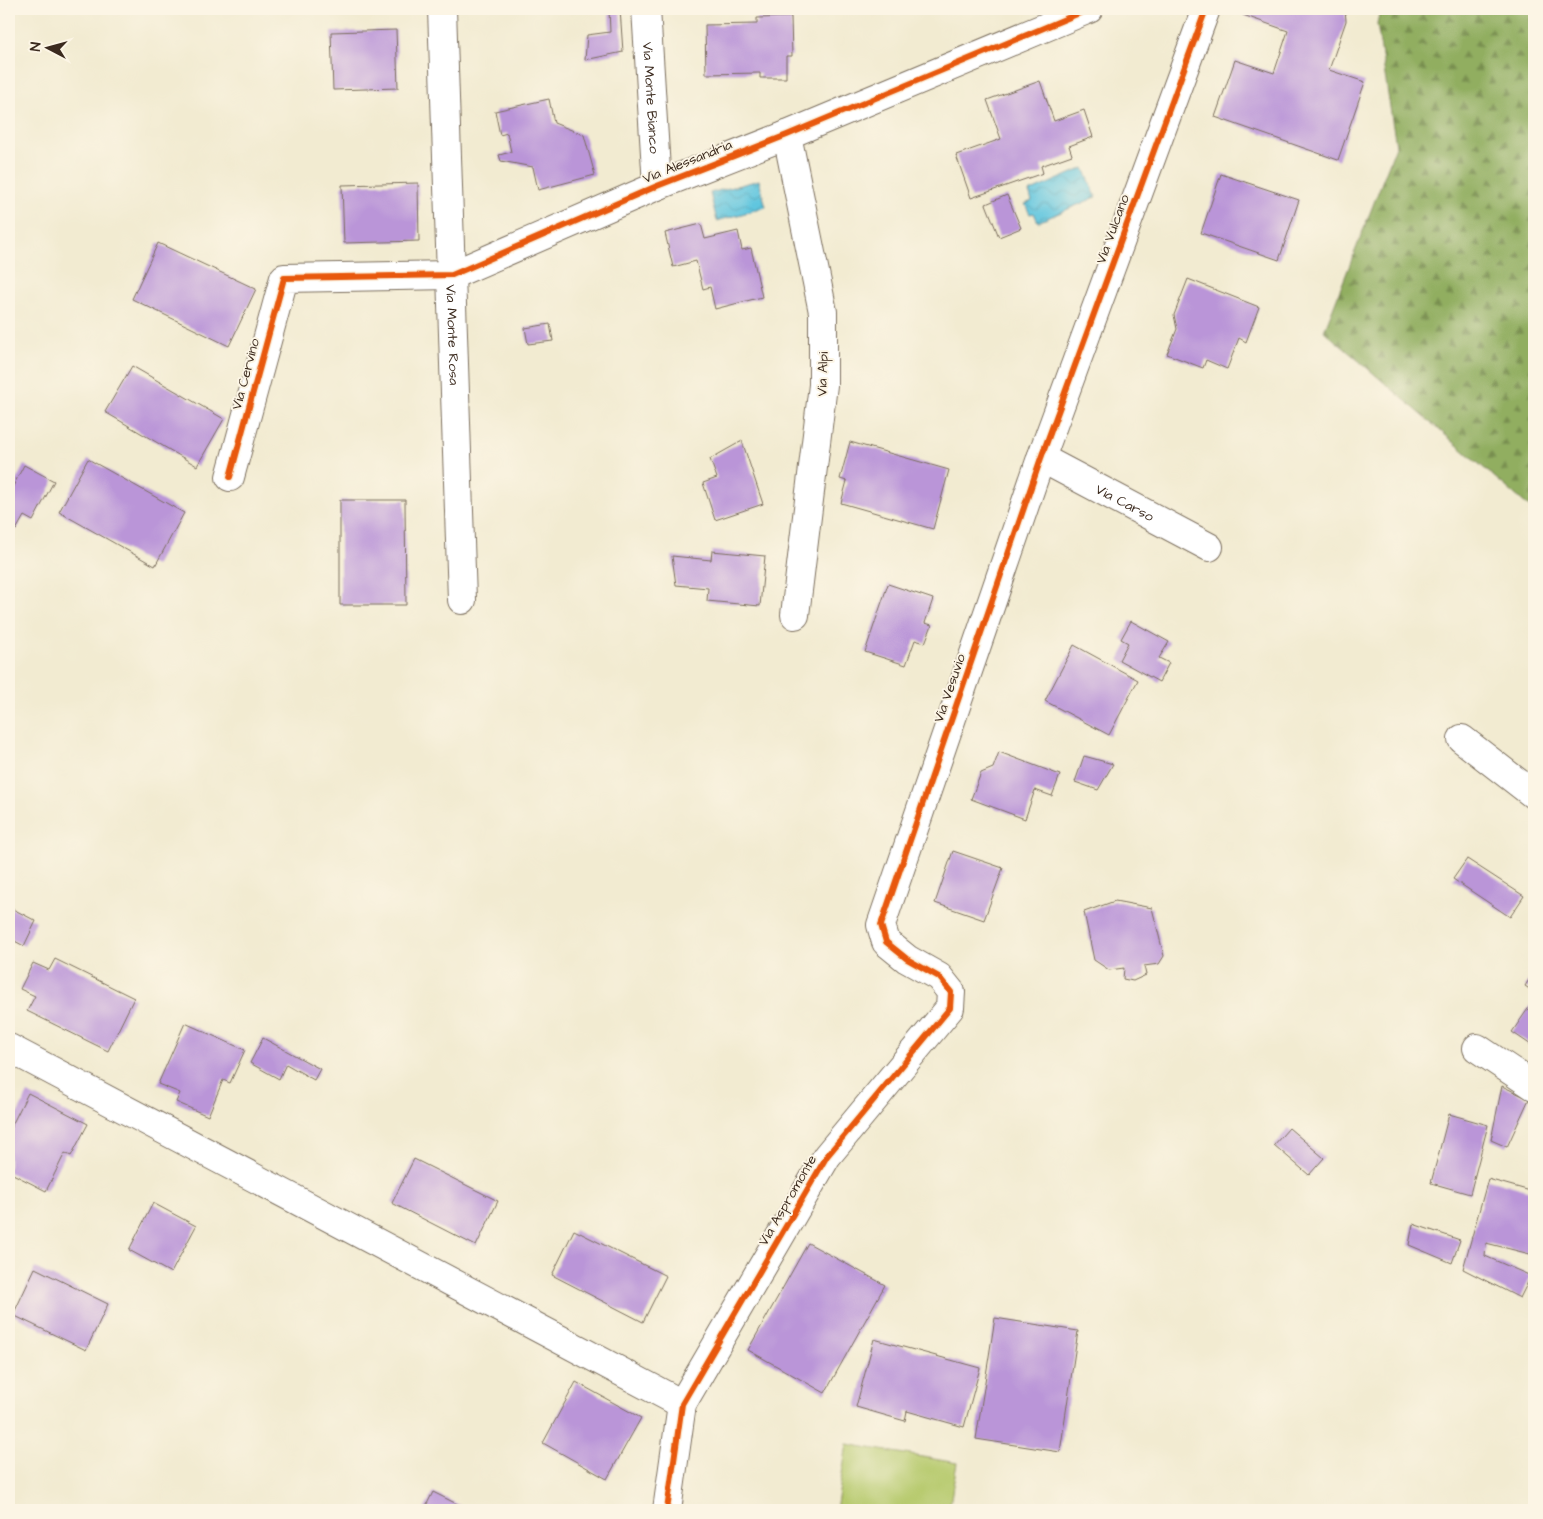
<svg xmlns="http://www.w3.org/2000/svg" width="1543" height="1519" viewBox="0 0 1543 1519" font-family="'Architects Daughter',sans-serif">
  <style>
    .forest { fill: url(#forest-firs); stroke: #666c40 }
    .garden { fill: #b7ca6e; stroke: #797a46 }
    .water { fill: url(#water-waves); stroke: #4e787e }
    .building { fill: #ba95d8 }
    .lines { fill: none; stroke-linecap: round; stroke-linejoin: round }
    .minor-casing { stroke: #7b6e5d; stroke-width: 30 }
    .minor { stroke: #fff; stroke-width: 28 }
    .cycleway-casing { stroke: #fcf5e5; stroke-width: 9 }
    .cycleway { stroke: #e8590c; stroke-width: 6 }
    .labels { text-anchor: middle; stroke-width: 4; stroke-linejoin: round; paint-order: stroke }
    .street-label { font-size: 14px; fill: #3b2a1e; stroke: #fcf5e5 }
  </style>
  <defs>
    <pattern id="forest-firs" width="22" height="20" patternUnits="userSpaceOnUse" patternTransform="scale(1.25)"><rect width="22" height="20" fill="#91ae61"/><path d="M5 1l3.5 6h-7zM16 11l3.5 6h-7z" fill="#788e4f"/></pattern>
    <pattern id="water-waves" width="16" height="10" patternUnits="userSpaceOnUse" patternTransform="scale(1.25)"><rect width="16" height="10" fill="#61c6df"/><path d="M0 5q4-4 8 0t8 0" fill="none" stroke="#55aabf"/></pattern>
  </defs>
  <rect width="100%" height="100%" fill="#fcf5e5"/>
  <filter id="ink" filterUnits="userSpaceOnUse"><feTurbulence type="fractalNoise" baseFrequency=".02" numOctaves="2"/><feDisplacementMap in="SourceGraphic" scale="10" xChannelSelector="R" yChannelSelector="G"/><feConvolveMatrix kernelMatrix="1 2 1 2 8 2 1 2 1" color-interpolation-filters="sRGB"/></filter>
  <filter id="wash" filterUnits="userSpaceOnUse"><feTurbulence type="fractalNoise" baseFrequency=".0096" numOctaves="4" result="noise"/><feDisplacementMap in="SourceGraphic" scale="20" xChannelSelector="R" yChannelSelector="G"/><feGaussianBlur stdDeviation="1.12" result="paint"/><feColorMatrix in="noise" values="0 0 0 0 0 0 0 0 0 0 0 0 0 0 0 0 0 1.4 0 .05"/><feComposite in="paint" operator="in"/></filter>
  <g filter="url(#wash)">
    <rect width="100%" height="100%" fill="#f2ebd1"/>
    <polygon class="forest" points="1380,9 1532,9 1534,11 1534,511 1324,331 1396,146 1377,24"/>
    <polygon class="garden" points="847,1444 957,1463 949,1510 836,1510"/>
    <g class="water">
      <polygon points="1084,168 1096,197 1038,222 1034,213 1030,214 1025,204 1032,201 1029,192"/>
      <polygon points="759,180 766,207 717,221 710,193"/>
    </g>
    <g id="blocks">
      <g class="building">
        <polygon points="609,9 620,9 623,52 585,60 587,35 610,32"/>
        <polygon points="1245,9 1345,9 1346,21 1329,70 1365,82 1338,160 1215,117 1235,60 1274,73 1288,31 1243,15"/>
        <polygon points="791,17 792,56 786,56 786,78 760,78 760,73 706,74 705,25 757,24 757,18"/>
        <polygon points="396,30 398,88 333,90 331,32"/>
        <polygon points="1040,81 1054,121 1084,110 1093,137 1069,146 1072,155 1041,166 1043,173 971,198 956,155 1001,139 987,100"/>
        <polygon points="549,99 554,123 584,135 595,175 538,190 533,167 501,161 499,155 511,152 507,133 500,135 495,111"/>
        <polygon points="1221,174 1299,200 1279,260 1201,233"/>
        <polygon points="418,183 419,241 344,243 342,185"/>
        <polygon points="1007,195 1021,228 999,237 986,204"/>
        <polygon points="701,224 705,239 738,231 742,250 751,248 762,297 715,309 710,287 703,289 696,261 673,267 665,233"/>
        <polygon points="158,243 256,289 229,346 132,299"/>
        <polygon points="1188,279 1259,307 1246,342 1239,338 1227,369 1206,360 1203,368 1167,354 1177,329 1174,315"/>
        <polygon points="550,324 553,341 528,344 525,328"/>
        <polygon points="132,366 224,419 197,466 105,412"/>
        <polygon points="742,441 763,504 715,520 703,483 717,478 710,459"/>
        <polygon points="850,442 949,470 933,529 841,503 847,481 840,479"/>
        <polygon points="88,459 184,513 155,566 59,512"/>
        <polygon points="24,465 54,481 33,521 24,516 16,530 9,526 9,494"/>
        <polygon points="340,500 405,500 406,605 340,605"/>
        <polygon points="712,551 765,556 760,606 707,601 708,588 676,585 672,556 711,560"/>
        <polygon points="888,584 933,599 925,623 932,625 925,643 915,640 906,665 865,652"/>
        <polygon points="1131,621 1169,642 1159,658 1169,663 1159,682 1119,660 1128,643 1121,639"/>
        <polygon points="1074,645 1138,680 1109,735 1045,701"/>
        <polygon points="999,752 1060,775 1052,796 1035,790 1025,819 971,799 981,773 993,768"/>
        <polygon points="1084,756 1113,764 1098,790 1075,782"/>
        <polygon points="953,851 1003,868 984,920 935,903"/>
        <polygon points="1467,859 1524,896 1510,917 1453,879"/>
        <polygon points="1115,901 1152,908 1164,956 1159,964 1144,966 1146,975 1133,981 1123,979 1124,968 1109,970 1094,960 1084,912"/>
        <polygon points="9,907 36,921 24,946 9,938"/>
        <polygon points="55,959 134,998 108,1051 27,1011 35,996 20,989 33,963 49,970"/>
        <polygon points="1534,972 1534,992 1525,986"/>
        <polygon points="1534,1000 1534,1047 1512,1032"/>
        <polygon points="185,1023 245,1050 230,1083 223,1080 208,1116 176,1102 180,1093 158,1084"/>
        <polygon points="263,1038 320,1069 314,1080 286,1064 279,1079 250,1063"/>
        <polygon points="1502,1086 1529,1099 1507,1147 1491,1140"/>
        <polygon points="28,1093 88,1124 71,1156 65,1153 46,1191 9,1172 9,1131"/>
        <polygon points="1449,1114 1488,1125 1470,1194 1431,1183"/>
        <polygon points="1289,1128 1324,1158 1309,1175 1274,1145"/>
        <polygon points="414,1159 498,1201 476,1246 392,1203"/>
        <polygon points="1488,1179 1534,1192 1534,1255 1486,1243 1485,1256 1531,1276 1520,1298 1463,1269"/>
        <polygon points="153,1203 196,1226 171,1273 129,1250"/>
        <polygon points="1413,1224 1460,1240 1452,1263 1409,1245"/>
        <polygon points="574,1230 666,1276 643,1322 552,1275"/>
        <polygon points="808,1243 885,1285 825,1393 748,1350"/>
        <polygon points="35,1268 108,1304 86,1350 13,1315"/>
        <polygon points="995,1318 1078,1331 1060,1452 976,1439"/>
        <polygon points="874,1339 980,1368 964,1427 907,1411 905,1421 856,1407"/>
        <polygon points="576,1382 641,1418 607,1479 543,1443"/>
        <polygon points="433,1492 469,1510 424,1510"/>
      </g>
    </g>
  </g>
  <g filter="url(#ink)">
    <use href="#blocks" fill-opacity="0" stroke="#7b6e5d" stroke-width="1"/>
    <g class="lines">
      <g class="minor-casing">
        <g id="minor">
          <path id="s1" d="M442,9L462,600"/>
          <path id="s2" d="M646,9L657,186"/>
          <polyline points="787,135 823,312 823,385 795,615"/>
          <path id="s3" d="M1041,458L1209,547"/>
          <polyline points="230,477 284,278 452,275 657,186 787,135 1089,9"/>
          <polyline points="1462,739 1534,795"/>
          <polyline points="9,1048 682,1404"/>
          <polyline points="1477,1048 1534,1086"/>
          <polyline points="667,1510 682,1404 827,1156 950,1008 951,992 939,977 907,959 886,942 881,925 1041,458 1206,9"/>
        </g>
      </g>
      <use href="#minor" class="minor"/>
      <g class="cycleway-casing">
        <g id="cycleway">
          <polyline points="230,477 284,278 452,275 657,186 787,135 1089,9"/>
          <polyline points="667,1510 682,1404 827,1156 950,1008 951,992 939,977 907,959 886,942 881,925 1041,458 1206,9"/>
        </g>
      </g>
      <use href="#cycleway" class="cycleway"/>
    </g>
  </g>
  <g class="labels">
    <g class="street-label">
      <text dy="5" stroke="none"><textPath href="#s2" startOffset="89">Via Monte Bianco</textPath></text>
      <text transform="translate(687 161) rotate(-22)" y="5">Via Alessandria</text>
      <text transform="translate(1112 229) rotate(-70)" y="5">Via Vulcano</text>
      <text dy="5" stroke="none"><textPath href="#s1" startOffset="326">Via Monte Rosa</textPath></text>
      <text transform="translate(245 374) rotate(-75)" y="5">Via Cervino</text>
      <text transform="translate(822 374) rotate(-88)" y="5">Via Alpi</text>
      <text dy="5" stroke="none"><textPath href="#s3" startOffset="95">Via Carso</textPath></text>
      <text transform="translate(949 688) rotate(-71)" y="5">Via Vesuvio</text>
      <text transform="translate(787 1200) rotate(-60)" y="5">Via Aspromonte</text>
    </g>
  </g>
  <rect width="1543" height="1519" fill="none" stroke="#fcf5e5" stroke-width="30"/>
  <g transform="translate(48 48) rotate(276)" stroke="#fcf5e5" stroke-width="4" paint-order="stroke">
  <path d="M0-4L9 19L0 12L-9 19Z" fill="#3b2a1e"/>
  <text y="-8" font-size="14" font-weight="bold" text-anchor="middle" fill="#3b2a1e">N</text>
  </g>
</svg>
